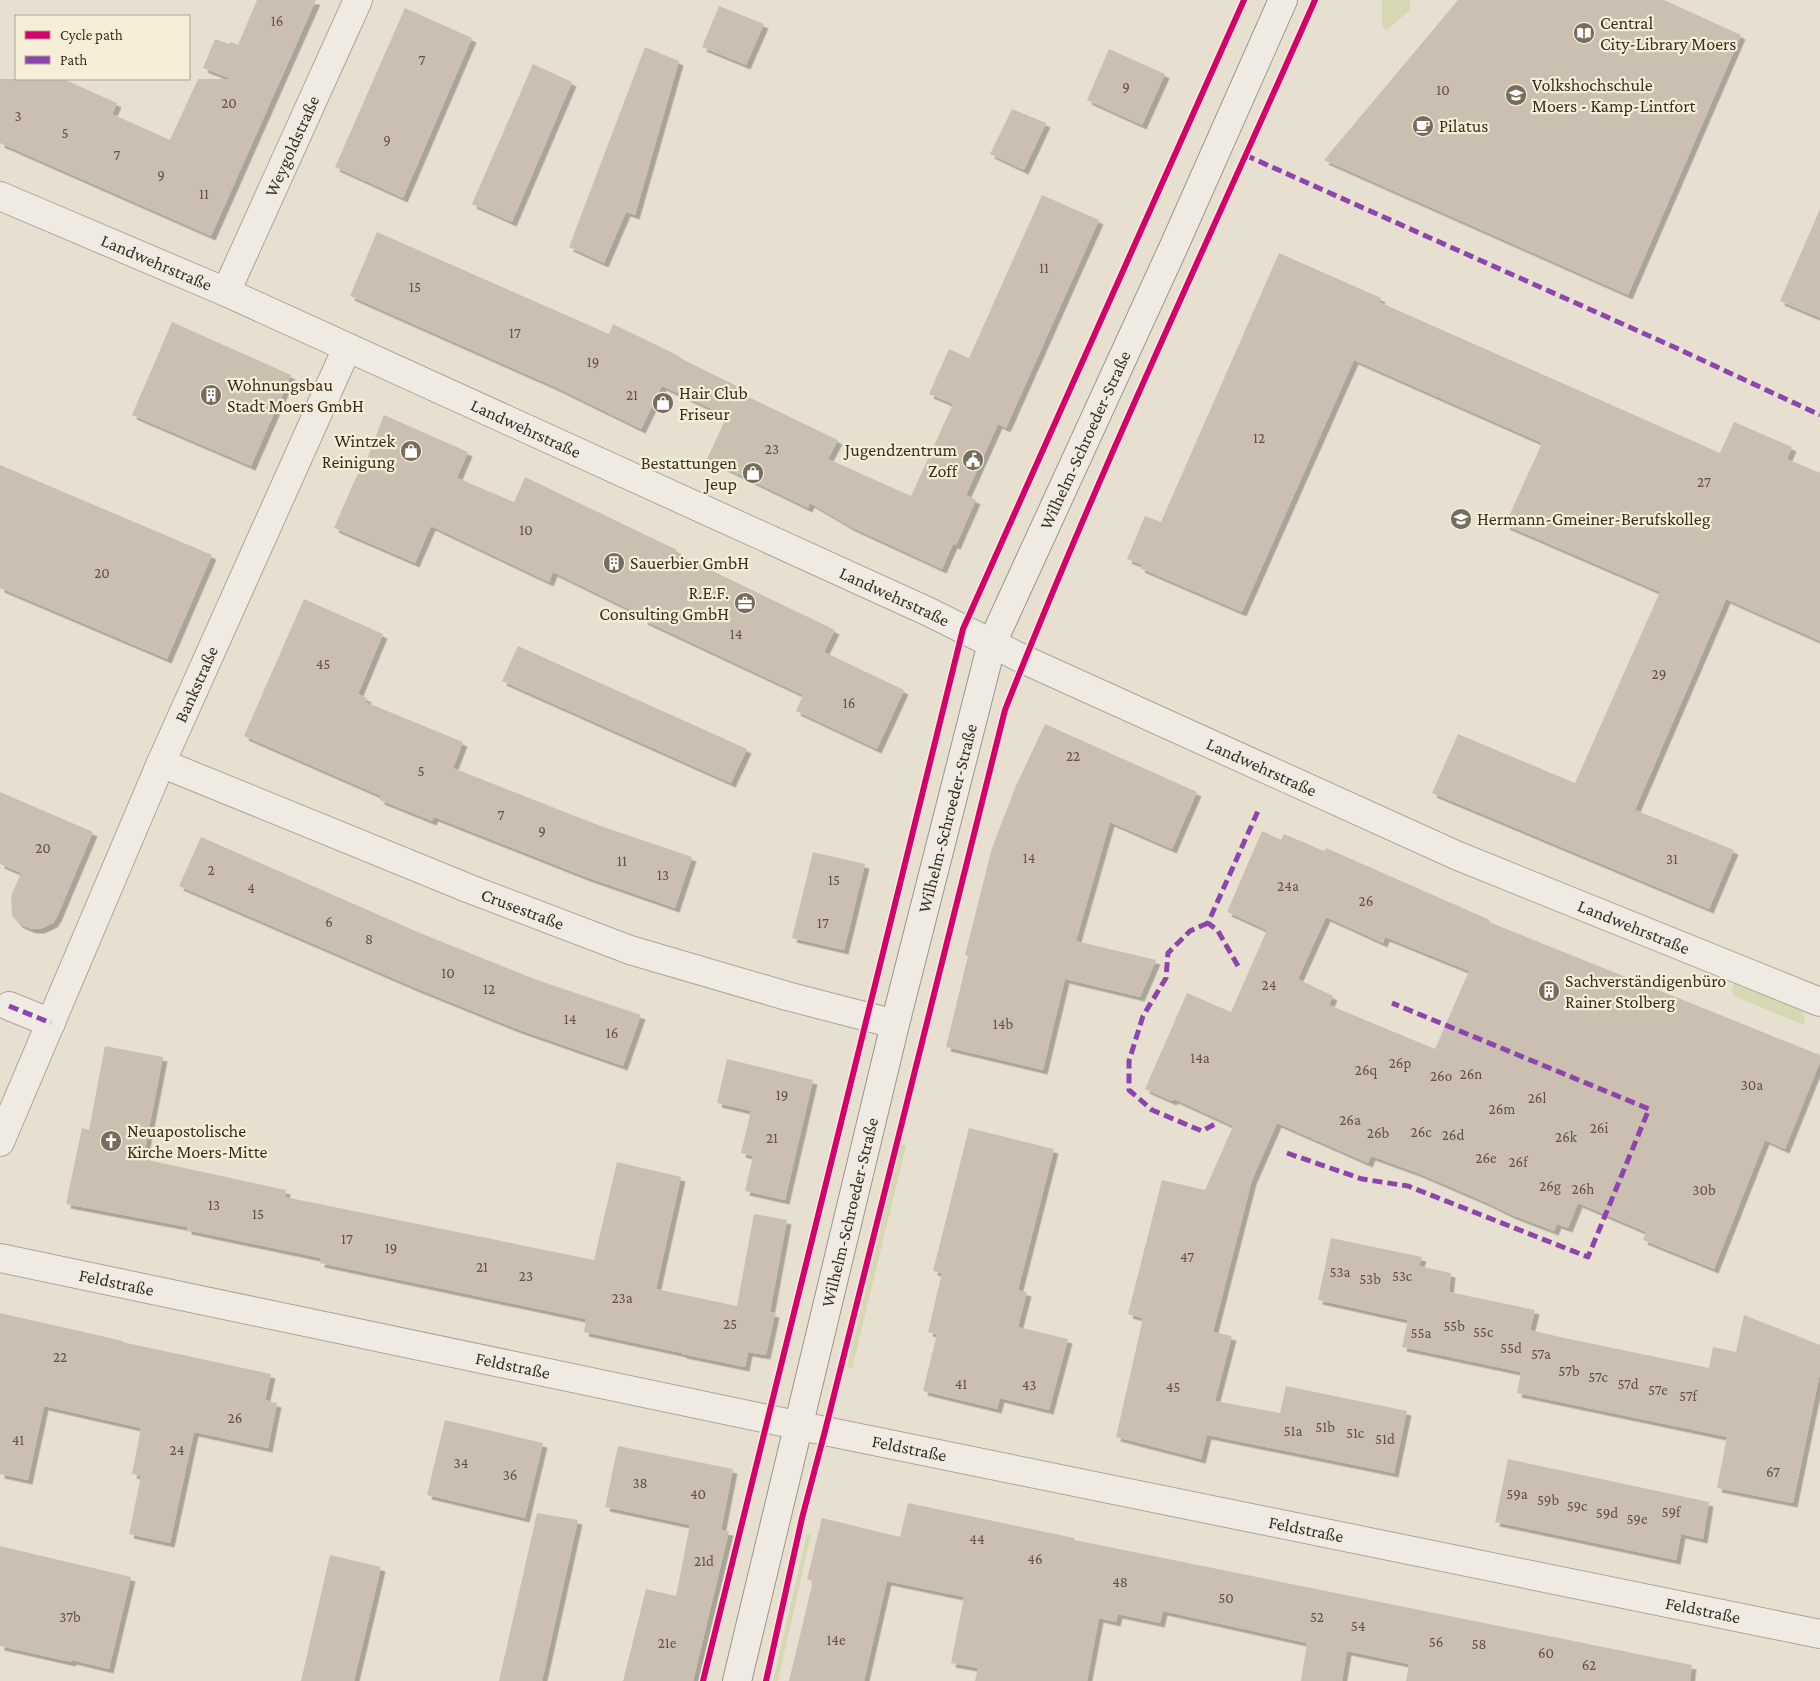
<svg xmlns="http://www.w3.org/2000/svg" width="1820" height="1681" viewBox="0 0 1820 1681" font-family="'Crimson Pro',serif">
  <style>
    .green { fill: #d6d7b3 }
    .building { fill: #cbbfb2; fill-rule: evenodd; filter: url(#shadow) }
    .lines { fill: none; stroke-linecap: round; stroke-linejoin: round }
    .street-casing { stroke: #ada599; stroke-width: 30 }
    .secondary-casing { stroke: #9c958a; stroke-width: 30 }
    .street { stroke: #efebe3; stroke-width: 28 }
    .secondary { stroke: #efebe3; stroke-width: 28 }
    .quiet { stroke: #8e44ad; stroke-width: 5; stroke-dasharray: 10 5; stroke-linecap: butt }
    .cycleway-casing { stroke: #f7eed8; stroke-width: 9 }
    .cycleway { stroke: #d6006c; stroke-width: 6 }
    .labels { text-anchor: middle; stroke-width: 4.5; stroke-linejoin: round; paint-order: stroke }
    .number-label { font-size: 15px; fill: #605244 }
    .poi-label { font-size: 18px; fill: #3d2e20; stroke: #f7eed8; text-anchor: start }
    .street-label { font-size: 18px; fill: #3d2e20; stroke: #f7eed8 }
  </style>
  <defs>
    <filter id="shadow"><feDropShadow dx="4.5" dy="4.5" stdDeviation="0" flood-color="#0004"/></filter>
  </defs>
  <rect width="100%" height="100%" fill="#e7e0d1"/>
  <g class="green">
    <polygon points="1382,0 1410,0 1410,10 1386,31 1382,25"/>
    <polygon points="903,861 907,862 880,971 876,970"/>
    <polygon points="1744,980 1801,1006 1805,1021 1804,1025 1734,996 1732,991 1734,984"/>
    <polygon points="859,1039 863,1046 828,1188 823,1187"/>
    <polygon points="903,1145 906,1146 852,1369 847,1367 900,1147"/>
    <polygon points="807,1534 811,1535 778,1681 773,1681"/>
  </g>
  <g class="building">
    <polygon points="257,0 316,0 211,236 0,143 0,79 63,79 117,103 112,114 170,140 198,79 231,79 203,68 215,39 229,44 230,42 238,45"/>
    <polygon points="1458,0 1664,0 1741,35 1628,295 1324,160"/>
    <polygon points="719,6 764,24 746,65 702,47"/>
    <polygon points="405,8 472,38 403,198 335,167"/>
    <polygon points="645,47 679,61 635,215 626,212 604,263 569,247"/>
    <polygon points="1109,49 1165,74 1142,125 1087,100"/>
    <polygon points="533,64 572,82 512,222 472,204"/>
    <polygon points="1012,109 1046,123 1024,170 990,154"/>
    <polygon points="1042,195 1099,220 1006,428 998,424 966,495 976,500 956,545 953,544 942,569 851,527 810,503 808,508 707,459 727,416 662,386 641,429 553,386 350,296 377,232 609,334 613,324 679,356 682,359 741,388 740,393 838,440 828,459 911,496 953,404 929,394 949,349 969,358"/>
    <polygon points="1820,209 1820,318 1780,301"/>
    <polygon points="1279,253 1381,298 1379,302 1720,453 1734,422 1792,447 1787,459 1820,473 1820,641 1726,599 1635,810 1734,850 1709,909 1432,793 1458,734 1575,783 1660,592 1505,525 1542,443 1354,360 1242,612 1140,568 1142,565 1127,559 1145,516 1161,522"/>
    <polygon points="172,322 291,375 251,466 132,415"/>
    <polygon points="384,415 468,452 457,478 514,502 525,477 677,550 675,553 835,630 824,652 904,690 877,749 796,711 803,695 643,620 645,617 553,572 549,582 431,526 415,563 334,528 354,482 362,466 364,467"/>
    <polygon points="0,465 212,555 167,659 0,588"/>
    <polygon points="304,599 383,634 358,694 367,698 365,702 463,742 453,768 598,825 692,857 675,908 586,877 434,817 432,821 380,800 381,796 244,736"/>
    <polygon points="518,646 747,749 731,783 502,681"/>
    <polygon points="1045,724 1197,792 1172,849 1110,822 1076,941 1156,960 1140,997 1065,979 1043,1070 946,1047 968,956 965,955 992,848 1015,788"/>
    <polygon points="0,792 93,832 57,917 53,923 40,929 32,929 24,926 18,923 12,915 11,896 21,873 0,864"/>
    <path d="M1262,831L1281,840L1284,834L1324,851L1326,848L1490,920L1489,922L1820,1055V1062L1785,1149L1765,1140L1714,1269L1643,1240L1646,1232L1578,1203L1568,1228L1557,1224L1554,1231L1512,1215L1483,1201L1418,1173L1371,1156L1368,1163L1277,1123L1252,1180L1213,1332L1232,1336L1215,1401L1280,1413L1286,1386L1407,1411L1394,1473L1207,1435L1201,1459L1116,1437L1143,1318L1128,1314L1162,1180L1205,1190L1233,1126L1174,1099L1172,1101L1145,1089L1187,993L1231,1012L1267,930L1227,912ZM1326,917L1383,943L1385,937L1469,971L1435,1049L1329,1005L1333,996L1298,979Z"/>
    <polygon points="201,837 420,933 537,980 641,1015 623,1066 517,1029 418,989 179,886"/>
    <polygon points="813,852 865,864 844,950 792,938"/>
    <polygon points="105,1046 163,1057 143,1159 286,1190 285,1197 594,1260 617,1162 681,1177 656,1289 737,1306 754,1214 787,1220 770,1312 775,1313 766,1355 748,1352 745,1367 682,1354 682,1353 584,1332 586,1319 320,1263 321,1258 187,1230 187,1227 66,1204 82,1128 89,1130"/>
    <polygon points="727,1059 813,1080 785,1200 745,1191 753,1156 741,1153 751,1111 717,1103"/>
    <polygon points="969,1128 1054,1149 1018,1290 1027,1292 1018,1327 1068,1339 1049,1410 1000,1398 997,1409 923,1391 937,1334 928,1332 942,1273 933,1271"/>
    <polygon points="1331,1238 1422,1257 1419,1266 1451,1273 1449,1292 1535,1310 1530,1330 1560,1337 1709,1368 1713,1347 1736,1352 1744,1315 1820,1345 1820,1373 1793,1503 1717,1488 1727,1437 1517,1393 1521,1372 1402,1347 1408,1320 1318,1300"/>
    <polygon points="0,1313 123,1341 122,1342 271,1374 265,1400 277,1403 268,1448 194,1432 170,1543 129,1534 141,1476 132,1474 141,1428 44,1406 28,1480 0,1474"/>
    <polygon points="445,1420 543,1443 525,1518 427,1495"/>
    <polygon points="618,1446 733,1469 721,1530 729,1531 693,1681 623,1681 646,1589 676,1596 690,1525 605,1507"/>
    <polygon points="1508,1459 1709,1502 1703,1539 1681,1534 1676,1560 1495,1522"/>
    <polygon points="908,1503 1074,1538 1074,1540 1692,1665 1690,1681 1406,1681 1409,1664 1347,1651 1342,1681 1301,1681 1307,1643 1163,1611 1160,1623 1118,1614 1116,1622 1099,1618 1087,1681 975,1681 978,1668 951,1663 964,1597 887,1581 864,1681 789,1681 813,1581 807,1579 822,1518 900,1537"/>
    <polygon points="537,1513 578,1520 542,1681 499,1681"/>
    <polygon points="0,1546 131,1577 109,1669 72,1660 71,1662 0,1646"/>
    <polygon points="330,1555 381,1567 354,1681 301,1681"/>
  </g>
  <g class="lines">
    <g class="street-casing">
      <g id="street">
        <path id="s1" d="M0,196L226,292L929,612L1025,660L1458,856L1820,1002"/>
        <path id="s2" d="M226,292L358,0"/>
        <path id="s3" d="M161,763L470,889L630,950L787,996L895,1024"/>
        <polyline points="9,1006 51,1023"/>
        <path id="s4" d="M0,1142L161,763L347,348"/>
        <path id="s5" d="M0,1258L825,1431L1820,1634"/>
      </g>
    </g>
    <g class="secondary-casing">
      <g id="secondary">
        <path id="s6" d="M737,1681L895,1024L992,643L1174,246L1283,0"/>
      </g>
    </g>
    <use href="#street" class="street"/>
    <use href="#secondary" class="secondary"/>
    <g class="quiet">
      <polyline points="1245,155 1674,347 1820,415"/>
      <polyline points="1208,923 1190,931 1168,953 1166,978 1143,1016 1129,1061 1129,1090 1152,1110 1202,1131 1215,1124"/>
      <polyline points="1238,966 1218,931 1208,923 1258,811"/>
      <polyline points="9,1006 51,1023"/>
      <polyline points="1287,1153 1362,1179 1408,1186 1588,1257 1649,1109 1392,1003"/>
    </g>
    <g class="cycleway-casing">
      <g id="cycleway">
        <polyline points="703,1681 963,629 1244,0"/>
        <path d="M766,1681L802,1518L825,1431L1005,710C1099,470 1211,236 1315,0"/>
      </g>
    </g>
    <use href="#cycleway" class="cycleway"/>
  </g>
  <defs>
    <g id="library-disc" transform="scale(1.125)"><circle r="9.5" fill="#786c5e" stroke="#f7eed8"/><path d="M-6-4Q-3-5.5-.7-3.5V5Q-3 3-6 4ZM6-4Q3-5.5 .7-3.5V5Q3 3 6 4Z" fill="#fff"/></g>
    <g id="university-disc" transform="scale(1.125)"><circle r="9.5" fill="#786c5e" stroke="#f7eed8"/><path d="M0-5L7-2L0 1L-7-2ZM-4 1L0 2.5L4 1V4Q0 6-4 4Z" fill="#fff"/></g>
    <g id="cafe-disc" transform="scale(1.125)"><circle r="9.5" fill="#786c5e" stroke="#f7eed8"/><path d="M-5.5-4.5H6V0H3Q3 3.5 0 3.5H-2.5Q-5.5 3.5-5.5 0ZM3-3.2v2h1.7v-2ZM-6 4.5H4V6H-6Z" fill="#fff"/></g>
    <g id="building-disc" transform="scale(1.125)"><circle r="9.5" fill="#786c5e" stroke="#f7eed8"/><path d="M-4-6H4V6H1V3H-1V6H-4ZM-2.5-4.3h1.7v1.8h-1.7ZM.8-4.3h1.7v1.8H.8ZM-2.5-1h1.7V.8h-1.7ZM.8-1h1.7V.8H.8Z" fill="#fff"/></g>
    <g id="shop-disc" transform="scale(1.125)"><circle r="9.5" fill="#786c5e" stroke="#f7eed8"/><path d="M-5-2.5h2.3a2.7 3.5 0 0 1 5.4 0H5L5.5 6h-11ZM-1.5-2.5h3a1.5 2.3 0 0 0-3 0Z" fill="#fff"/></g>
    <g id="civic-disc" transform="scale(1.125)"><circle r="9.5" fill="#786c5e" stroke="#f7eed8"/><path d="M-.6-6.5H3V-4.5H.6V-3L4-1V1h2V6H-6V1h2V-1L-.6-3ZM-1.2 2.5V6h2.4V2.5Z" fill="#fff"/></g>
    <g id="office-disc" transform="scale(1.125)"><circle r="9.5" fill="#786c5e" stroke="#f7eed8"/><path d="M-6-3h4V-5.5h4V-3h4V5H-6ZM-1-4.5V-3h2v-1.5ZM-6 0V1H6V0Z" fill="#fff"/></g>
    <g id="church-disc" transform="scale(1.125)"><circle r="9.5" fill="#786c5e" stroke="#f7eed8"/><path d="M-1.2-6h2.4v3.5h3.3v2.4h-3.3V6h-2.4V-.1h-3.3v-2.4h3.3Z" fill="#fff"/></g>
  </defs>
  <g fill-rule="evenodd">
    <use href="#library-disc" x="1584" y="33"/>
    <use href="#university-disc" x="1516" y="95"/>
    <use href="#cafe-disc" x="1423" y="126"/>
    <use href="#building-disc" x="211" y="395"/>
    <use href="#shop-disc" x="663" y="403"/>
    <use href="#shop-disc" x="411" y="451"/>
    <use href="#civic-disc" x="973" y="460"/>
    <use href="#shop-disc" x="753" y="473"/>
    <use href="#university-disc" x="1461" y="519"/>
    <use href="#building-disc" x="614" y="563"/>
    <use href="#office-disc" x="745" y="603"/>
    <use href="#building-disc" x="1549" y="991"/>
    <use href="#church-disc" x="111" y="1141"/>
  </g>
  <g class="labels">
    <g class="number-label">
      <text x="277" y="26">16</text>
      <text x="422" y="65">7</text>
      <text x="1126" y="92">9</text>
      <text x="1443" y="95">10</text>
      <text x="229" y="108">20</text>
      <text x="18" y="121">3</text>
      <text x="65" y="138">5</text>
      <text x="387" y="145">9</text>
      <text x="117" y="160">7</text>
      <text x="161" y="180">9</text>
      <text x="204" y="199">11</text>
      <text x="1044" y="273">11</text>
      <text x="415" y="292">15</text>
      <text x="515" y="338">17</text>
      <text x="593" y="367">19</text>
      <text x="632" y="400">21</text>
      <text x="1259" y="443">12</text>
      <text x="772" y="454">23</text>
      <text x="1704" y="487">27</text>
      <text x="526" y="535">10</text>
      <text x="102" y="578">20</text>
      <text x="736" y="639">14</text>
      <text x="323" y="669">45</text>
      <text x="1659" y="679">29</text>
      <text x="849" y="708">16</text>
      <text x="1073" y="761">22</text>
      <text x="421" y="776">5</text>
      <text x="501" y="820">7</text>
      <text x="542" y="836">9</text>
      <text x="43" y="853">20</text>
      <text x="1029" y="863">14</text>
      <text x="1672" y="864">31</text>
      <text x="622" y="866">11</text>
      <text x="211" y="875">2</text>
      <text x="663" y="880">13</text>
      <text x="834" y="885">15</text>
      <text x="1288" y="891">24a</text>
      <text x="251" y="893">4</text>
      <text x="1366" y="906">26</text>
      <text x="329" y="927">6</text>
      <text x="823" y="928">17</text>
      <text x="369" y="944">8</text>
      <text x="448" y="978">10</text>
      <text x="1269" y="990">24</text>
      <text x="489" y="994">12</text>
      <text x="570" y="1024">14</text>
      <text x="1003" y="1029">14b</text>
      <text x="612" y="1038">16</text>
      <text x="1200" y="1063">14a</text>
      <text x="1400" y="1068">26p</text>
      <text x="1366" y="1075">26q</text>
      <text x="1471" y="1079">26n</text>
      <text x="1441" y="1081">26o</text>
      <text x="1752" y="1090">30a</text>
      <text x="782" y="1100">19</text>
      <text x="1537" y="1103">26l</text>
      <text x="1502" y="1114">26m</text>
      <text x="1350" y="1125">26a</text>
      <text x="1599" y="1133">26i</text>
      <text x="1421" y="1137">26c</text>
      <text x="1378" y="1138">26b</text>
      <text x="1453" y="1140">26d</text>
      <text x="1566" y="1142">26k</text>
      <text x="772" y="1143">21</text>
      <text x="1486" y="1163">26e</text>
      <text x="1518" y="1167">26f</text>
      <text x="1550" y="1191">26g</text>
      <text x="1583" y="1194">26h</text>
      <text x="1704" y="1195">30b</text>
      <text x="214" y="1210">13</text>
      <text x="258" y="1219">15</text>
      <text x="347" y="1244">17</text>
      <text x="391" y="1253">19</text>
      <text x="1187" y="1262">47</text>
      <text x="482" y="1272">21</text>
      <text x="1340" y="1277">53a</text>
      <text x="526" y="1281">23</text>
      <text x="1402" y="1281">53c</text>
      <text x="1370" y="1284">53b</text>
      <text x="622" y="1303">23a</text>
      <text x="730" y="1329">25</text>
      <text x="1454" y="1331">55b</text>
      <text x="1483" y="1337">55c</text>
      <text x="1421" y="1338">55a</text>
      <text x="1511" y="1353">55d</text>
      <text x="1541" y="1359">57a</text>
      <text x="60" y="1362">22</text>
      <text x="1569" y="1376">57b</text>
      <text x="1598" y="1382">57c</text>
      <text x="961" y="1389">41</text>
      <text x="1628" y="1389">57d</text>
      <text x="1029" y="1390">43</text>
      <text x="1173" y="1392">45</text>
      <text x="1658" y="1395">57e</text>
      <text x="1688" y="1401">57f</text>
      <text x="235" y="1423">26</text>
      <text x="1325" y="1432">51b</text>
      <text x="1293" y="1436">51a</text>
      <text x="1355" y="1438">51c</text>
      <text x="1385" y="1444">51d</text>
      <text x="18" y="1445">41</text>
      <text x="177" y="1455">24</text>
      <text x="461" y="1468">34</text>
      <text x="1773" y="1477">67</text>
      <text x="510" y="1480">36</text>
      <text x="640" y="1488">38</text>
      <text x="698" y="1499">40</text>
      <text x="1517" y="1499">59a</text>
      <text x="1548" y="1505">59b</text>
      <text x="1577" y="1511">59c</text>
      <text x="1671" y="1517">59f</text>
      <text x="1607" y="1518">59d</text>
      <text x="1637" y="1524">59e</text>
      <text x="977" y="1544">44</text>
      <text x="1035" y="1564">46</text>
      <text x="704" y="1566">21d</text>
      <text x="1120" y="1587">48</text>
      <text x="1226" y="1603">50</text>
      <text x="70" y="1622">37b</text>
      <text x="1317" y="1622">52</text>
      <text x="1358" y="1631">54</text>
      <text x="836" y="1645">14e</text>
      <text x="1436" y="1647">56</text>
      <text x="667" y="1648">21e</text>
      <text x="1479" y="1649">58</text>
      <text x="1546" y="1658">60</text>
      <text x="1589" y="1670">62</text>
    </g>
    <g class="poi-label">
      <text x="1600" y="29">Central<tspan x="1600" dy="21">City-Library Moers</tspan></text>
      <text x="1532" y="91">Volkshochschule<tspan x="1532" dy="21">Moers - Kamp-Lintfort</tspan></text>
      <text x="1439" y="132">Pilatus</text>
      <text x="227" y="391">Wohnungsbau<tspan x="227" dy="21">Stadt Moers GmbH</tspan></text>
      <text x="679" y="399">Hair Club<tspan x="679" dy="21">Friseur</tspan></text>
      <text x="395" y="447" text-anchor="end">Wintzek<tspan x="395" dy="21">Reinigung</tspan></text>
      <text x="957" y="456" text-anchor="end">Jugendzentrum<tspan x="957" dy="21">Zoff</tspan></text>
      <text x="737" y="469" text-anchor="end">Bestattungen<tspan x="737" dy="21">Jeup</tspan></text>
      <text x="1477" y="525">Hermann-Gmeiner-Berufskolleg</text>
      <text x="630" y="569">Sauerbier GmbH</text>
      <text x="729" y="599" text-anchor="end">R.E.F.<tspan x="729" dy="21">Consulting GmbH</tspan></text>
      <text x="1565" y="987">Sachverständigenbüro<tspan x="1565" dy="21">Rainer Stolberg</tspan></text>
      <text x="127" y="1137">Neuapostolische<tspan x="127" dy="21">Kirche Moers-Mitte</tspan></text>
    </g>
    <g class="street-label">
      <text dy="6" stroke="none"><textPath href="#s2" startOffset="160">Weygoldstraße</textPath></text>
      <text dy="6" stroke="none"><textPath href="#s1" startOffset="170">Landwehrstraße</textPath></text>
      <text dy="6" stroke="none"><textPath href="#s1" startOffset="575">Landwehrstraße</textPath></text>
      <text dy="6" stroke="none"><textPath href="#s6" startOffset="1292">Wilhelm-Schroeder-Straße</textPath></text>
      <text dy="6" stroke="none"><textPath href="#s1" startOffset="980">Landwehrstraße</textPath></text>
      <text dy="6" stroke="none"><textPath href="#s4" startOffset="498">Bankstraße</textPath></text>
      <text dy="6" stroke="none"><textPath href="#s1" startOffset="1385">Landwehrstraße</textPath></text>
      <text dy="6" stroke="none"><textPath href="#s6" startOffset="888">Wilhelm-Schroeder-Straße</textPath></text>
      <text dy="6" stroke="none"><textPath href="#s3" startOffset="390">Crusestraße</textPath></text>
      <text dy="6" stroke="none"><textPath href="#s1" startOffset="1790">Landwehrstraße</textPath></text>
      <text dy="6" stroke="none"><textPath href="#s6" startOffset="482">Wilhelm-Schroeder-Straße</textPath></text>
      <text dy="6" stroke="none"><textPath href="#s5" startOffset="119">Feldstraße</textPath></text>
      <text dy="6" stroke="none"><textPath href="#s5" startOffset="524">Feldstraße</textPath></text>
      <text dy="6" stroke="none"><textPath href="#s5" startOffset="929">Feldstraße</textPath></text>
      <text dy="6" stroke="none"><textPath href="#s5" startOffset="1334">Feldstraße</textPath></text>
      <text dy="6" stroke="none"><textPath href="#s5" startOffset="1739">Feldstraße</textPath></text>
    </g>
  </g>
  <rect x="15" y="15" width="175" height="65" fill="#f7eed8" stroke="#ada18e"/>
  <rect x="25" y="31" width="25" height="8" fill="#d6006c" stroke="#ada18e"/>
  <text x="60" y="40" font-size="15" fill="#3d2e20">Cycle path</text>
  <rect x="25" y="56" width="25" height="8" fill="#8e44ad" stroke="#ada18e"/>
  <text x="60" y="65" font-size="15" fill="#3d2e20">Path</text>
</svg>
